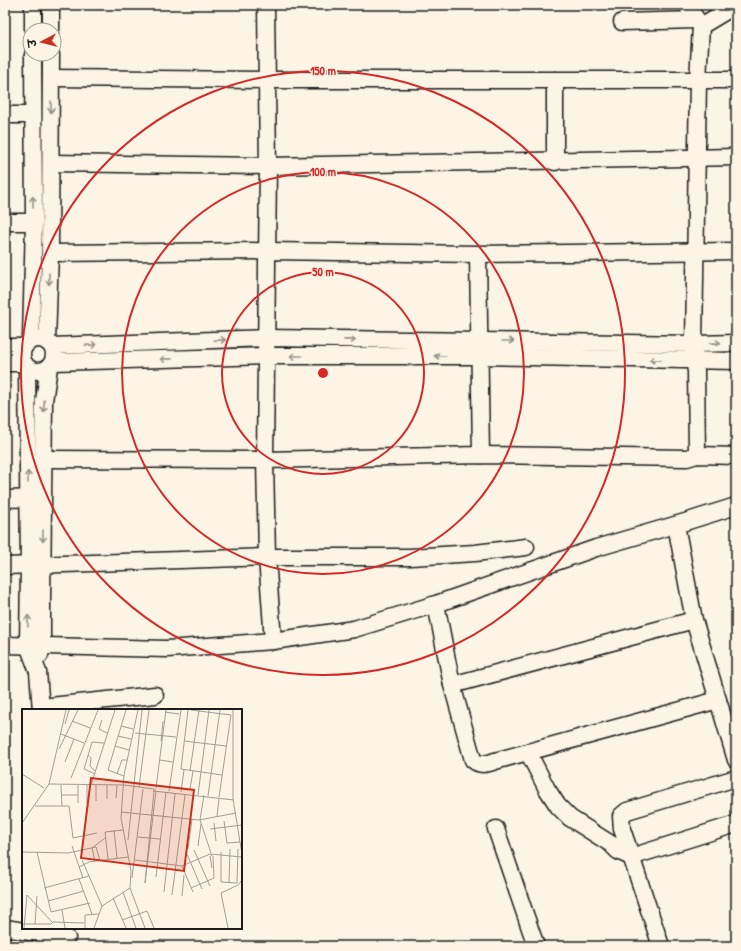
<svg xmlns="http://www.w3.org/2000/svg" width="741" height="951" viewBox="0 0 741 951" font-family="'Patrick Hand','Playpen Sans Deva',sans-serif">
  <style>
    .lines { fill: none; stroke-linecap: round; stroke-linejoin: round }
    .minor-casing { stroke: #1c1c1c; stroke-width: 19 }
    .minor { stroke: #fcf5e5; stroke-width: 16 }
    .oneway { stroke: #97938b }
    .ring { fill: none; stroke: #d62828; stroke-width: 2 }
    .inset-road { fill: none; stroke: #a29e95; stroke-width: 1 }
    .view { fill: #c8321e; fill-opacity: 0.15; stroke: #c8321e; stroke-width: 2 }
    .inset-edge { fill: none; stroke: #1c1c1c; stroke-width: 2 }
    .centre { fill: #d62828; stroke: #fcf5e5; stroke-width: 2 }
    .ring-label { font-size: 12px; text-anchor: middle; font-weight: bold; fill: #d62828; stroke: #fcf5e5; stroke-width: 3; stroke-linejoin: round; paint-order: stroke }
  </style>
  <rect width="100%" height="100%" fill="#fcf5e5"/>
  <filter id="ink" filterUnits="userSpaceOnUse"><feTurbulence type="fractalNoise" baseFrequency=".025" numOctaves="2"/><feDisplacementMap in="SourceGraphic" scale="8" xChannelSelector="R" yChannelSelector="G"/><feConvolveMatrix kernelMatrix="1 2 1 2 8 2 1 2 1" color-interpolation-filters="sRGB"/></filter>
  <g filter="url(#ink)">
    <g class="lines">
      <g class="minor-casing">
        <g id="minor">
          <polyline points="51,5 51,30"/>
          <polyline points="266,5 268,166 265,460 267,557 273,641"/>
          <polyline points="687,5 701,26"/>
          <polyline points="622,22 697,20"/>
          <polyline points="33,30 33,5"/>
          <polyline points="51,78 266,80 736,80"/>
          <polyline points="5,115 32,115"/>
          <polyline points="555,162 555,80"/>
          <polyline points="51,163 268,166 736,157"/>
          <polyline points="5,222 34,222"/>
          <polyline points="50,253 268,251 478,254 736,251"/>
          <polyline points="478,254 481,455"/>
          <circle cx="38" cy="355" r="16"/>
          <polyline points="31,339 34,222 33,54"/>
          <polyline points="47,342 50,253 51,54"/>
          <polyline points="52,346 267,338 694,344 736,343"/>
          <polyline points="5,347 23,347"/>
          <polyline points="53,362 267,356 479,356 736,361"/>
          <polyline points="5,363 23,363"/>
          <polyline points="27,368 29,566 28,645 38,672 41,710"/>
          <polyline points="697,455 696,371 694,360 694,344 698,80 701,26 736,5"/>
          <polyline points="43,459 265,460 481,455 687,458 697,455 736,456"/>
          <polyline points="5,499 39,498"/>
          <polyline points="676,525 694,620 736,760"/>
          <polyline points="5,566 267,557 410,557 475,553 526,547"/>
          <path d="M436,604L452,685L473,760C480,766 487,764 495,761L718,700"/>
          <polyline points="5,645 167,649 273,641 354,629 436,604 596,548 685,522 736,506"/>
          <polyline points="40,655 42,646 42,604 44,401 49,367"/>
          <polyline points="452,685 694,620"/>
          <polyline points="41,707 155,695"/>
          <polyline points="528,752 547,789 558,806 570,818 611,844 618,851 631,857 736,824"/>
          <polyline points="496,829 536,946"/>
          <polyline points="5,928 67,938"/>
          <polyline points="661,946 622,829 621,816 627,811 736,778"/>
        </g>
      </g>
      <use href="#minor" class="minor"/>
    </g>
    <defs><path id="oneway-shaft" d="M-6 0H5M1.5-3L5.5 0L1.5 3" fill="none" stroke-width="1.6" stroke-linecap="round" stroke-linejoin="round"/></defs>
    <g class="oneway">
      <use href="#oneway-shaft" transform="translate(51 107) rotate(90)"/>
      <use href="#oneway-shaft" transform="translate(33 202) rotate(-91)"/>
      <use href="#oneway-shaft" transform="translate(49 279) rotate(91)"/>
      <use href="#oneway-shaft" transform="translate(220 340) rotate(-2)"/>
      <use href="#oneway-shaft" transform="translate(350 340) rotate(1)"/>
      <use href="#oneway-shaft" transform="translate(508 341)"/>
      <use href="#oneway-shaft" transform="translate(715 343) rotate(-1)"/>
      <use href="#oneway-shaft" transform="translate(91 345) rotate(-2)"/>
      <use href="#oneway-shaft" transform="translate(296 356) rotate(180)"/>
      <use href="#oneway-shaft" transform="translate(440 356) rotate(180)"/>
      <use href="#oneway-shaft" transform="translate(166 359) rotate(179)"/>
      <use href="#oneway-shaft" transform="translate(655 360) rotate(-179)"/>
      <use href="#oneway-shaft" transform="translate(44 406) rotate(92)"/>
      <use href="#oneway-shaft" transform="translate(28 477) rotate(-91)"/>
      <use href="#oneway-shaft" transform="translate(43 536) rotate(90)"/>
      <use href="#oneway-shaft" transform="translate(28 621) rotate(-89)"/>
    </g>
  </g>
  <g class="ring">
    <circle cx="323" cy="373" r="101"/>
    <circle cx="323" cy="373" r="201"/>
    <circle cx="323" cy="373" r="302"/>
  </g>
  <g transform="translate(22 709)">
    <rect width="220" height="220" fill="#fcf5e5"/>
    <path class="inset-road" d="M116,1L102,66L99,109L109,162L108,179L123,219M166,1L159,60L200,66M169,1L209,6L197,88M211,1V90L220,145M143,3L157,5M80,11L77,20L85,24M50,12L68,19M43,15L47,1M99,17L111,20M113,24L154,28M39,25L62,34M96,27L109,30M139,32L141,12M162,32L204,37M93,37L107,41M37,40L56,1M66,46L69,49L68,57L73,62M138,51L151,53M43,53L52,30M168,62L177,1M0,65L22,79M73,65L62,60L70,33L82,34M95,65L100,51H105M102,67L86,61L104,1M49,69L76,1M27,75L102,76L132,80M39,76L40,97M69,76L93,1M117,78L127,1M134,79L144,1M134,80L131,82L212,91M168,80L171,62M132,82L123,174L134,82M147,82L159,1M159,83L162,61M39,86H56M176,86L187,1M182,86L178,111L189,144M186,87L198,1M94,89L95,77M85,90V76M74,92V76M56,94V76M65,94V76M13,97H47L51,129L75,124M99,103L177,111L214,104M195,107L197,90M202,112L205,134L218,133M0,114L27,75L44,1M192,114L194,132M188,120L220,116M92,121L95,149M116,128L138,130M106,131L120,1M50,137L61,169M176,137L179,115M166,140L170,110M172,141L188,177M0,143L46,144L74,138L78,152M15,143L29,203L68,194M164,143L180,180M199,143V173L215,174L216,140M188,147L190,159M190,147L188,145L220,148M86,150L83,123L101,121M60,151L80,197L72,219M113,151L160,157L171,183M73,152L70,139L83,129M160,157L188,145M57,158L67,153L106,148M134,168L144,83M110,169L121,80M57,170L70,205M207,174L208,140M22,179L67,167M169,179L192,169L191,147M101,183L114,219M142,183L153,85M150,186L163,86M160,187L162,166M91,189L104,219M26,192L62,182M80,197L108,179M40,201L43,219M100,211L125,202L132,219M0,215H29L31,213L62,214M13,215L15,187M2,219L5,186L30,213M63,219V206L77,205M206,219L199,184L216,176L220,171"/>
    <path class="view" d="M69,69L172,81L162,162L59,149Z"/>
    <rect width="220" height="220" class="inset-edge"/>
  </g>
  <circle cx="323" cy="373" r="6" class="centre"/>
  <g class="ring-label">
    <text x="323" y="75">150 m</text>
    <text x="323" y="176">100 m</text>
    <text x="323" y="276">50 m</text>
  </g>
  <rect width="741" height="951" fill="none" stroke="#fcf5e5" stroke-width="20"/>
  <rect x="10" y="10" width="721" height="931" fill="none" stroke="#1c1c1c" stroke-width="1.5" filter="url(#ink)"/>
  <g transform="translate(42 42) rotate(263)"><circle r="19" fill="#fcf5e5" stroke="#a29e95"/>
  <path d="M0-3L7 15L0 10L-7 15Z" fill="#c8321e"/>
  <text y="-6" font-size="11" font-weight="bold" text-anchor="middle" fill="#1c1c1c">उ</text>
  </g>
</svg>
